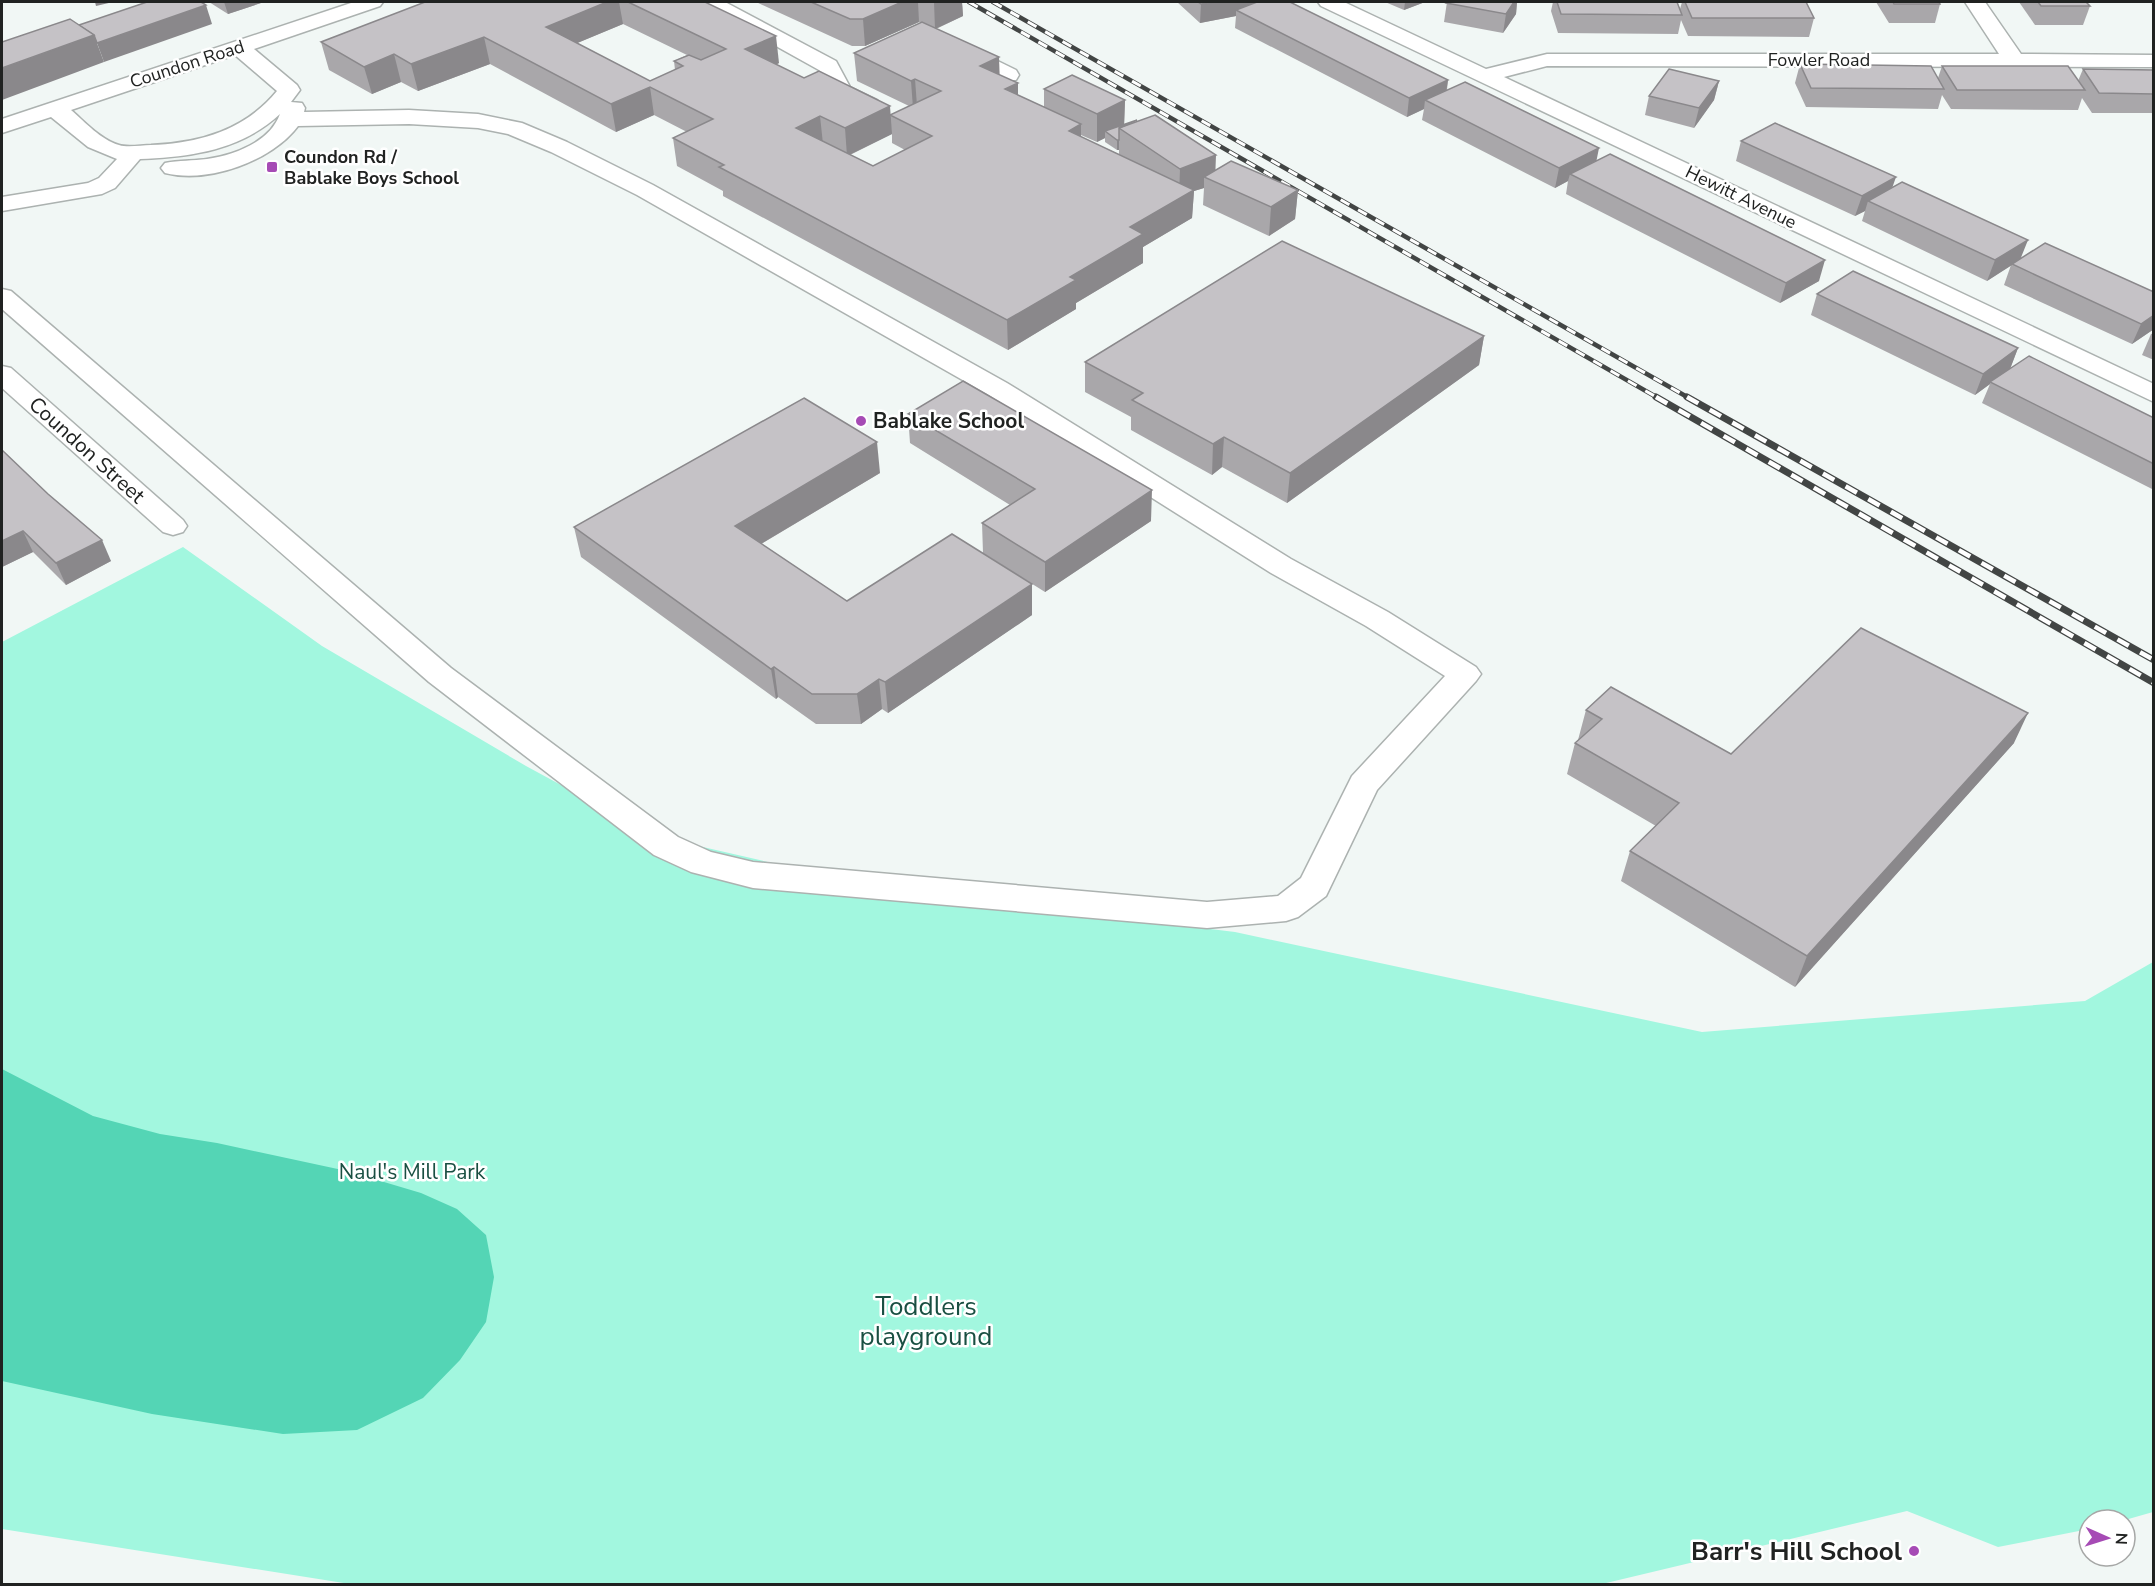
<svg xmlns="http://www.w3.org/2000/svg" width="2155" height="1586" viewBox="0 0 2155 1586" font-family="'Nunito Sans',sans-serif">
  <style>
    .green { fill: #a2f7df }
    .water { fill: #54d5b5 }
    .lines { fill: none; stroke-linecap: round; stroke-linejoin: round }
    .minor-casing { stroke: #acb2b0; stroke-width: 3 }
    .minor { fill: #fff; fill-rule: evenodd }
    .rail-far1-casing { stroke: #424544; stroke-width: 4.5 }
    .rail-casing { stroke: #424544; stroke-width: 7 }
    .rail-far1 { stroke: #fff; stroke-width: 3; stroke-dasharray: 10; stroke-linecap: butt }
    .rail { stroke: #fff; stroke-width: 4.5; stroke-dasharray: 13; stroke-linecap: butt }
    .wall { fill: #a9a7aa; fill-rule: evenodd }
    .shaded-wall { fill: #8a888b }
    .building { fill: #c5c2c6; stroke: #8a888b; stroke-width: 1.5 }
    .poi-dot { fill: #a64bb5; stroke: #fff; stroke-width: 2 }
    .labels { text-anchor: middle; stroke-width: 5; stroke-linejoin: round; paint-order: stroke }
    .far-street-label { font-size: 18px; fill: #202221; stroke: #fff }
    .far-poi-label { font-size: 18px; font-weight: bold; fill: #202221; stroke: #fff; text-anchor: start }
    .poi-label { font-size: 21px; font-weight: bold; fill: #202221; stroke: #fff; text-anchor: start }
    .street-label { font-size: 21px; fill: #202221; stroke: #fff }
    .park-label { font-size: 21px; fill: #194f42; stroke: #fff }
    .near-park-label { font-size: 26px; fill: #194f42; stroke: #fff }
    .near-poi-label { font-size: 26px; font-weight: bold; fill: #202221; stroke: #fff; text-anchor: end }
  </style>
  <rect width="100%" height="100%" fill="#f1f7f5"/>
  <polygon class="green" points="183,547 322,646 526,766 620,817 681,842 781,865 932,895 1235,932 1702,1032 2085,1001 2153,962 2153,1512 2125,1520 2089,1520 2089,1529 1998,1547 1907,1511 1602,1584 350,1584 2,1529 2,642"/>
  <polygon class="water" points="2,1069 93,1116 160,1134 217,1143 347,1171 421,1193 457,1209 486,1235 494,1277 486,1322 460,1360 423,1398 357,1430 283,1434 152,1414 2,1381"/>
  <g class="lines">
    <g class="minor-casing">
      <g id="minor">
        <path d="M354,2H383L380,6L254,49L297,85L300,90L291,102L302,103L305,108L304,112L409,110L478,114L522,123L567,142L653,185L1007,383L1291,559L1388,612L1476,667L1481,674L1476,681L1377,790L1326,896L1298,917L1286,921L1207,928L753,888L691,872L654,855L429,682L2,309V289L11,291L451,668L678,837L711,852L753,862L1207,902L1278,896L1301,878L1352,776L1445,676L1366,626L1271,573L989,395L637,195L551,152L508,134L478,128L409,124L298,126C272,161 208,184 165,173L161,168L165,163C179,160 193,161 207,159C234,155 270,142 280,114C241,150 192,157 140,159L115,188L102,194L2,211V197L88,183L99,178L117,159L88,147L51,117L2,133V119ZM235,55L277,91C245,130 200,143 151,145C141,145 128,148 119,145C101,140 85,122 71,110Z"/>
        <polygon points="701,2 725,2 836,61 850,87 877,100 880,105 877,110 861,110 833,96 819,70 704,6"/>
        <polygon points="1318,2 1344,2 1486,69 1547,54 1999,54 1965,2 1985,2 2021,54 2154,55 2154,67 1547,66 1504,77 2154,384 2154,402 1321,6"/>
        <polygon points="959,42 1016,70 1019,75 1016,80 1000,80 951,53 948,48 951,43"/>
        <polygon points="2,366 11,368 183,520 187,526 183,532 173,535 163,532 2,388"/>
      </g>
    </g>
    <use href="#minor" class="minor"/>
    <g class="rail-far1-casing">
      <g id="rail-far1">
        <polyline points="969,2 1658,398"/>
        <polyline points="993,2 1689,398"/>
      </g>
    </g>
    <g class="rail-casing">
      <g id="rail">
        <polyline points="1656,397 2154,683"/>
        <polyline points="1687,397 2154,660"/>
      </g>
    </g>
    <use href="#rail-far1" class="rail-far1"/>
    <use href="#rail" class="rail"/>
  </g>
  <g class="wall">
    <polygon points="209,2 264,2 228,14"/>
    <path d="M425,2H705L779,63L776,65L804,78L891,115L909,106L857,81L854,53L921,23L919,22L865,46H852L756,2H962L963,16L936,29L1000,75L1018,95L1044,107V89L1125,100L1124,125L1216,170L1298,190L1295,219L1269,236L1203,205L1204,188L1194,191L1192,218L1143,247V263L1076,303V309L1008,350L723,196V191L677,166L673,138L687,132L654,115L616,132L490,64L418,91L401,82L372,94L329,70L321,42ZM623,24L687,55L674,61L675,70L650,81L577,43ZM892,134V143L905,150L873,166L850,155ZM1081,135L1097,142L1105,138V142L1117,150H1119V154L1081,137Z"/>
    <polygon points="1177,2 1255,2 1448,80 1447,90 1596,161 1819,281 1780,303 1566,194 1568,181 1555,188 1422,120 1424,109 1407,117 1235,28 1236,16 1200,23"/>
    <polygon points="1385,2 1425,2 1404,10"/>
    <polygon points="1447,2 1517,2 1516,14 1503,33 1444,22"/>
    <polygon points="1553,2 1677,2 1680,9 1682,2 1806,2 1814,18 1809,37 1688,36 1681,20 1678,34 1558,33 1551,11"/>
    <polygon points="1876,2 1939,2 1940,4 1935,23 1889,23"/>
    <polygon points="2019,2 2086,2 2090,6 2083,25 2035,25"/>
    <polygon points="1800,64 1938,78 1942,66 2078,81 2083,69 2154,70 2154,113 2092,113 2082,98 2078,110 1951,109 1942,95 1938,109 1806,107 1795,83"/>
    <polygon points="1719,81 1714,100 1694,128 1645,115 1649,96"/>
    <polygon points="1741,141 1892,188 2020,259 2154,292 2154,329 2132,344 2004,285 2011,265 1987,281 1862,221 1865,211 1855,216 1736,161"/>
    <polygon points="1817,294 2018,348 2010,369 2154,418 2154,490 1982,403 1990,384 1975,395 1811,315"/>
    <polygon points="2154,333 2154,360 2142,355 2151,334"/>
    <polygon points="1484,336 1479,365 1287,503 1222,467 1212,475 1131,430 1131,417 1085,392 1085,362"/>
    <polygon points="908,414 1151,521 1045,592 983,553 982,523 1010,505 910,443"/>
    <polygon points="2,450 111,561 66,585 33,552 2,567"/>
    <polygon points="880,473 761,544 847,601 1032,615 888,713 882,709 861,724 816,724 778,697 776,699 581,557 574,527"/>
    <polygon points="1586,710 1731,754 2014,743 1795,987 1621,881 1630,851 1656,826 1567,774 1575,743 1578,740"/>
  </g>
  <g class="shaded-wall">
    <polygon points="95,2 113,2 96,6"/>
    <polygon points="224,2 264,2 228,14"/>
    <polygon points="607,2 619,2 623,24 551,54 546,27"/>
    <polygon points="902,2 918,2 919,22 865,46 863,19"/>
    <polygon points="934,2 962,2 963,16 935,29"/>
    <polygon points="1216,2 1255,2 1255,12 1236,10 1236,16 1200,23 1201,4"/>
    <polygon points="1405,2 1425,2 1404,10"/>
    <polygon points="1514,2 1517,2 1516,14 1503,33 1506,14"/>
    <polygon points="206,5 212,24 104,62 97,43"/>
    <polygon points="94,35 104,62 2,100 2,68"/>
    <polygon points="776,36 779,63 748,77 745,49"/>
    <polygon points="484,37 490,64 418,91 411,64"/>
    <polygon points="394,54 401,82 372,94 364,67"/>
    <polygon points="999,57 1000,85 980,66"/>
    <polygon points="915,79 917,106 913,108 911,81"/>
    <polygon points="1448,80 1445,99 1425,100 1424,109 1407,117 1409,98"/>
    <polygon points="1719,81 1714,100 1694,128 1699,108"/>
    <polygon points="1018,83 1018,111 1005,89"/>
    <polygon points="650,87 654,115 616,132 611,104"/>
    <polygon points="1125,100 1124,128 1119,128 1105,131 1105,138 1097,142 1097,114"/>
    <polygon points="890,106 892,134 847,156 845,128"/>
    <polygon points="820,116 823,144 796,128"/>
    <polygon points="1081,124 1081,152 1069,131"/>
    <rect x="1117" y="140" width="2" height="10"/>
    <polygon points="1599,148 1595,168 1570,174 1568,181 1555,188 1559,168"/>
    <polygon points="1216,155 1215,182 1204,177 1204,188 1194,191 1192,218 1143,247 1143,263 1076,303 1076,309 1008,350 1007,320 1070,277 1130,227 1179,197 1180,169"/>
    <polygon points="1896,177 1889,197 1868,201 1865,211 1855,216 1862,196"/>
    <polygon points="1298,190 1295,219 1269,236 1271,207"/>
    <polygon points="2028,240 2020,260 1987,281 1995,260"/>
    <polygon points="1825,260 1819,281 1780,303 1786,283"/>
    <polygon points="2154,315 2154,329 2132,344 2141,324"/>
    <polygon points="1484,336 1479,365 1287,503 1290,473"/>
    <polygon points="2018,348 2010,369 1990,382 1990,384 1975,395 1983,374"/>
    <polygon points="1224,437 1222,467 1212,475 1213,444"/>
    <polygon points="877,442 880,473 739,557 735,526"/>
    <polygon points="1152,490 1151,521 1045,592 1045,562"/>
    <polygon points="23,531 33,552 2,567 2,541"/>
    <polygon points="102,540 111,561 66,585 56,563"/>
    <polygon points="1032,584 1032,615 888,713 885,682"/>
    <polygon points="774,667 778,697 776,699 771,669"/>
    <polygon points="879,679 882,709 861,724 857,694"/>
    <polygon points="2028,713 2014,743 1795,987 1807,956"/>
  </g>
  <g class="building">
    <polygon points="147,2 201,2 206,5 97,43 94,35 79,25"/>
    <polygon points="425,2 607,2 546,27 650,81 683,66 674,61 689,55 701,60 726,49 628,2 705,2 776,36 745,49 804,78 819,71 890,106 845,128 820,116 796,128 873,166 932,136 890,115 941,91 915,79 911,81 854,53 922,22 999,57 980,66 1018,83 1005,89 1081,124 1069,131 1194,190 1130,227 1143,234 1070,277 1076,280 1007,320 719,167 724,165 673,138 713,119 650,87 611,104 484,37 411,64 394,54 364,67 321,42"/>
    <polygon points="811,2 902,2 863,19 850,19"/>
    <polygon points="1198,2 1216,2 1201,4"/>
    <polygon points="1257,2 1290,2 1448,80 1409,98 1236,10"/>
    <polygon points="1447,2 1514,2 1506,14 1446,3"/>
    <polygon points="1557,2 1677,2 1682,15 1561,14"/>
    <polygon points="1685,2 1806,2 1814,18 1692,18"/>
    <polygon points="1893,2 1939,2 1940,4 1894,4"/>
    <polygon points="2038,2 2086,2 2090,6 2041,6"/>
    <polygon points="70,19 94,35 2,68 2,42"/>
    <polygon points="1800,64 1931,66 1944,89 1811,88"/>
    <polygon points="1942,66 2068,66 2085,90 1957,90"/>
    <polygon points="1669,69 1719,81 1699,108 1649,96"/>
    <polygon points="2083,69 2154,70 2154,94 2099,93"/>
    <polygon points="1072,75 1125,100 1097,114 1044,89"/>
    <polygon points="1465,82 1599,148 1559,168 1425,100"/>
    <polygon points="1155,115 1216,155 1180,169 1119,128"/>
    <polygon points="1137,120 1119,128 1119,140 1117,140 1105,131"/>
    <polygon points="1775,123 1896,177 1862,196 1741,141"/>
    <polygon points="1610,154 1825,260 1786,283 1570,174"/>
    <polygon points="1231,161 1298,190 1271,207 1204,177"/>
    <polygon points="1902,182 2028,240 1995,260 1868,201"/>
    <polygon points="1282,241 1484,336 1290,473 1224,437 1213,444 1132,400 1143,393 1085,362"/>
    <polygon points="2045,243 2154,292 2154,315 2141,324 2012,264"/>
    <polygon points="1853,271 2018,348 1983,374 1817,294"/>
    <polygon points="2029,356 2154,418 2154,464 1990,382"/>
    <polygon points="963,381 1152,490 1045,562 982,523 1035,489 908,414"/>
    <polygon points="804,398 877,442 735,526 847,601 952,534 1032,584 885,682 879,679 857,694 812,694 774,667 771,669 574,527"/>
    <polygon points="2,450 48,494 102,540 56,563 23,531 2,541"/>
    <polygon points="1861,628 2028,713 1807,956 1630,851 1679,803 1575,743 1602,719 1586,710 1611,687 1731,754"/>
  </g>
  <g class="poi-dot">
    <rect x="266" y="161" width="12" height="12" rx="3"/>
    <circle cx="861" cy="421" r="6"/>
    <circle cx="1914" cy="1551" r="6"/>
  </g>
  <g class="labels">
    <g class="far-street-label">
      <text x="1819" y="66">Fowler Road</text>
      <text transform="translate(187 64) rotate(-18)" y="6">Coundon Road</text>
      <text transform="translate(1741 197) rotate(26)" y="6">Hewitt Avenue</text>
    </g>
    <g class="far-poi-label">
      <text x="284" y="163">Coundon Rd /<tspan x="284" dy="21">Bablake Boys School</tspan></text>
    </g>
    <g class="poi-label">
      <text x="873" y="428">Bablake School</text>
    </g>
    <g class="street-label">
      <text transform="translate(87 450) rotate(42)" y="7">Coundon Street</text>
    </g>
    <g class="park-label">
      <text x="412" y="1179">Naul's Mill Park</text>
    </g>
    <g class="near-park-label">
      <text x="926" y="1315">Toddlers<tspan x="926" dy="30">playground</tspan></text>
    </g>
    <g class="near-poi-label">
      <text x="1902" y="1560">Barr's Hill School</text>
    </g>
  </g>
  <rect width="2155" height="1586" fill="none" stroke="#202221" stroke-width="6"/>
  <g transform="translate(2107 1538) rotate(93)"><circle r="28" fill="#ffffff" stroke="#a6a7a6" stroke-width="1.5"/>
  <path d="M0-4.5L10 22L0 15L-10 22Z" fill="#a64bb5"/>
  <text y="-9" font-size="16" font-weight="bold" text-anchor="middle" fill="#202221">N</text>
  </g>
</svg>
